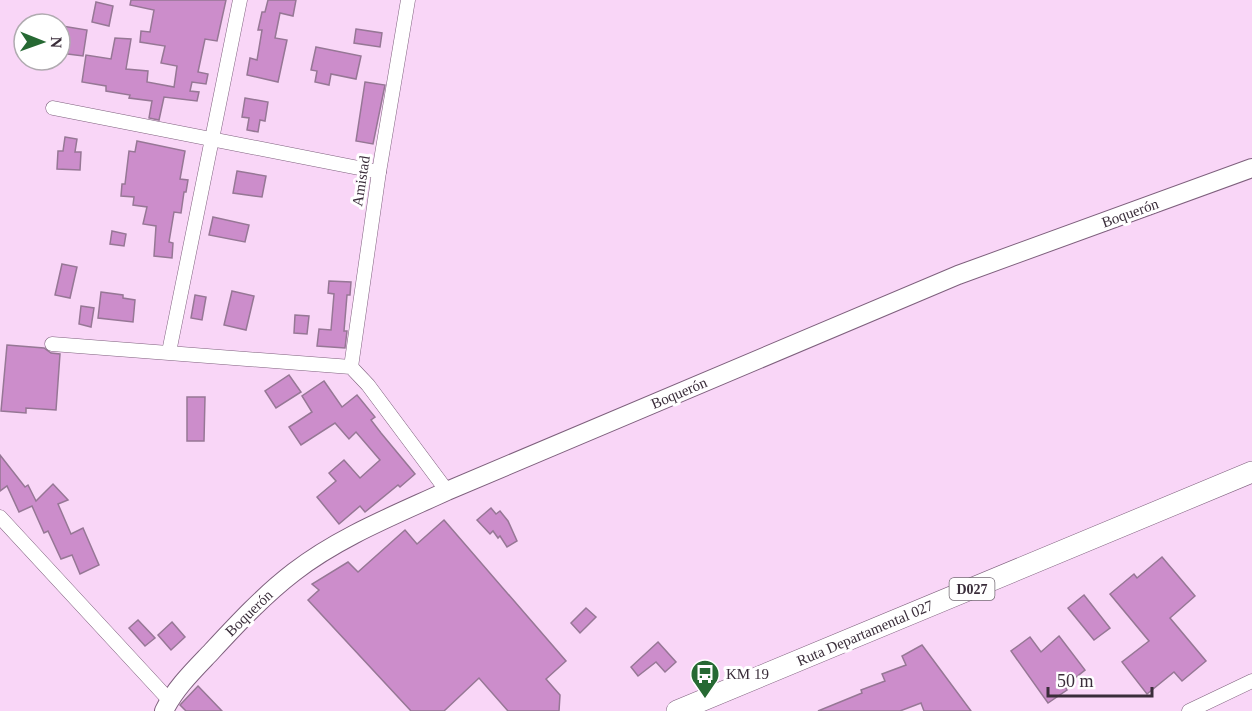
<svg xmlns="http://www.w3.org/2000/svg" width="1252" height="711" viewBox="0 0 1252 711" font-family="'Times New Roman',serif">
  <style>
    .building { fill: #cc8dcb; stroke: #967795; stroke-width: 1.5 }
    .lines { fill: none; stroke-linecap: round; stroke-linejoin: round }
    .street-casing { stroke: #7e607d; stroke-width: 15 }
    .secondary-casing { stroke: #7e607d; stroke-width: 20 }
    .primary-casing { stroke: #7e607d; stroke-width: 22 }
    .street { stroke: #fff; stroke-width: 14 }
    .secondary { stroke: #fff; stroke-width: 18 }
    .primary { stroke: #fff; stroke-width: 21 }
    .labels { text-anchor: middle; stroke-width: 6; stroke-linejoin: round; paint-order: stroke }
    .shield { fill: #fff; stroke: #756c75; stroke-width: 1.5 }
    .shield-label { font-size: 14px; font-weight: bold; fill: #3a2d3a }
    .street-label { font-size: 15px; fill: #3a2d3a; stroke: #fff }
    .poi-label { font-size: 15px; fill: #3a2d3a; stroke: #fff; text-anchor: start }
  </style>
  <rect width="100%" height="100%" fill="#f9d6f7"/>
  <g class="building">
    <polygon points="131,0 226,0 217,41 205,39 198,72 208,74 206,84 192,82 190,91 199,92 197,101 164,97 159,120 149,118 152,101 129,98 130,95 106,91 106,86 82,82 86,55 111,59 115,38 131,39 126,69 148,71 147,82 174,87 177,66 161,63 165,46 140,42 141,31 150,32 154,10 130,5"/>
    <polygon points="268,0 296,0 293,16 280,13 275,38 287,40 278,82 247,75 250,58 257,60 262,30 258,30 262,12 265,12"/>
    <polygon points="96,2 113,6 109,26 92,22"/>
    <polygon points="62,26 87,30 83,56 60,53"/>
    <polygon points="356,29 382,33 380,47 354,43"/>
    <polygon points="316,47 361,56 356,79 331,74 329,85 315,82 317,71 311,70"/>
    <polygon points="365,82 385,85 373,144 356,141"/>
    <polygon points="245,98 268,102 265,121 260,120 258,132 247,130 249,118 242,117"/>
    <polygon points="65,137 77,139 75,152 81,152 80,170 57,169 58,151 63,151"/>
    <polygon points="137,141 185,151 180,179 188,180 186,192 184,192 181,213 174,212 169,242 173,243 172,258 154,256 156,226 143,224 147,207 133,205 134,197 121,196 122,184 125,184 129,151 135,152"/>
    <polygon points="237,171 266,176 262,197 233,193"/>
    <polygon points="213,217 249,225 245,242 209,235"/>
    <polygon points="112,231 126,234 124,246 110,244"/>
    <polygon points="62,264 77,267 70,298 55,295"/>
    <polygon points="329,281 351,282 350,295 347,295 344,331 347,331 345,348 317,346 319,329 331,330 334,294 328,293"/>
    <polygon points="232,291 254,296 246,330 224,325"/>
    <polygon points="101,292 123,295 123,298 135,300 133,322 98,318"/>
    <polygon points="195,295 206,297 202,320 191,318"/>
    <polygon points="81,306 94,308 91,327 79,324"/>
    <polygon points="295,315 309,316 307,334 294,333"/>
    <polygon points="7,345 44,348 51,353 60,354 56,410 26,408 26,413 1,411"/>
    <polygon points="289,375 301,392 276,408 265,391"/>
    <polygon points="324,381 342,407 357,395 375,417 371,420 381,433 415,474 400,487 398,485 365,512 360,506 339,524 317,497 336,481 329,473 344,460 360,478 380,460 356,432 349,439 335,423 301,445 289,427 312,412 302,396"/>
    <polygon points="187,397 205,397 204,441 187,441"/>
    <polygon points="0,455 25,487 28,485 36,501 53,484 68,500 58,504 71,534 83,528 99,565 80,574 72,555 61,559 48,531 44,533 32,506 19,512 7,486 0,491"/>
    <polygon points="491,508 496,514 500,511 508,521 517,541 507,547 500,536 498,538 493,531 490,534 477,520"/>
    <polygon points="444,520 566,661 546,679 560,695 559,711 508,711 479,678 444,711 411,711 308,600 319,590 312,584 348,562 358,572 405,530 417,544"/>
    <polygon points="1162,557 1195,596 1170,618 1206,661 1182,681 1174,672 1147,694 1122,662 1149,641 1110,594 1134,574 1137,578"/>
    <polygon points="1084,595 1110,628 1094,640 1068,608"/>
    <polygon points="586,608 596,617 580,633 571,623"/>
    <polygon points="138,620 155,638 145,646 129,628"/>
    <polygon points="172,622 185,637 171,650 158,635"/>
    <polygon points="1059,636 1085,670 1065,686 1067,690 1048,703 1011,651 1030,637 1041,652"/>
    <polygon points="658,642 676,662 665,672 656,662 638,676 631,667"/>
    <polygon points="922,645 971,711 924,711 921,703 900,711 818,711 862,693 861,690 885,681 882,674 906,665 902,656"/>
    <polygon points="198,686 222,711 186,711 180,705"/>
  </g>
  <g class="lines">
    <g class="street-casing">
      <g id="street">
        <polyline points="53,108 379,172"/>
        <polyline points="52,344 351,367 368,385 447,491"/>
        <polyline points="169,352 240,0"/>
        <polyline points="351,367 379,172 408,0"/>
        <polyline points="0,517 170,701"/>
        <polyline points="1189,711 1252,681"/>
      </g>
    </g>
    <g class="secondary-casing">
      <path id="secondary" d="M164,711C175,688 195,669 212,651C238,623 264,595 294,572C339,537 395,515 447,491L958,275L1252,168"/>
    </g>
    <g class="primary-casing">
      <polyline id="primary" points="677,711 1252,472"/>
    </g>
    <use href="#street" class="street"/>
    <use href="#secondary" class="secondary"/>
    <use href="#primary" class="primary"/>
  </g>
  <defs>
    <g id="bus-pin" transform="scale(1.5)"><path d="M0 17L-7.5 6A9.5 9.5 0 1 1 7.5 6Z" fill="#266933" stroke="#fff"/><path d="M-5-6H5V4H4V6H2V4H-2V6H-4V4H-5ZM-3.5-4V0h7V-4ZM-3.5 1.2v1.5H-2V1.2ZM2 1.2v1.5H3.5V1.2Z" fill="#fff"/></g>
  </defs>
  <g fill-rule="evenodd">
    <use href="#bus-pin" x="705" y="674"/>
  </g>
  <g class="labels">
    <rect class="shield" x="949.5" y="578" width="45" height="22" rx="4.5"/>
    <g class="shield-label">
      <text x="972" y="594">D027</text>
    </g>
    <g class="street-label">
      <text transform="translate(361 181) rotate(-81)" y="5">Amistad</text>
      <text transform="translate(1130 213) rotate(-20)" y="5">Boquerón</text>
      <text transform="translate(679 393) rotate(-23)" y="5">Boquerón</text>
      <text transform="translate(249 613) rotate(-44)" y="5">Boquerón</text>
      <text transform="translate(865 633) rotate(-23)" y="5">Ruta Departamental 027</text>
    </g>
    <g class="poi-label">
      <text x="726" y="679">KM 19</text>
    </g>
  </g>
  <g transform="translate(42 42) rotate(91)"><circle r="28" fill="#ffffff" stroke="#b0abb0" stroke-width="1.5"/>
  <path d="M0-4.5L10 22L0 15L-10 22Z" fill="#266933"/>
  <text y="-9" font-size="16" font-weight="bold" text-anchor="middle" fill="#3a2d3a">N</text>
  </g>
  <path d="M1048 687v9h104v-9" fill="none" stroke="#3a2d3a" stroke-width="3"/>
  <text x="1057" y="687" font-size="18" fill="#3a2d3a" stroke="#ffffff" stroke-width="4.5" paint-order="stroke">50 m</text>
</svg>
